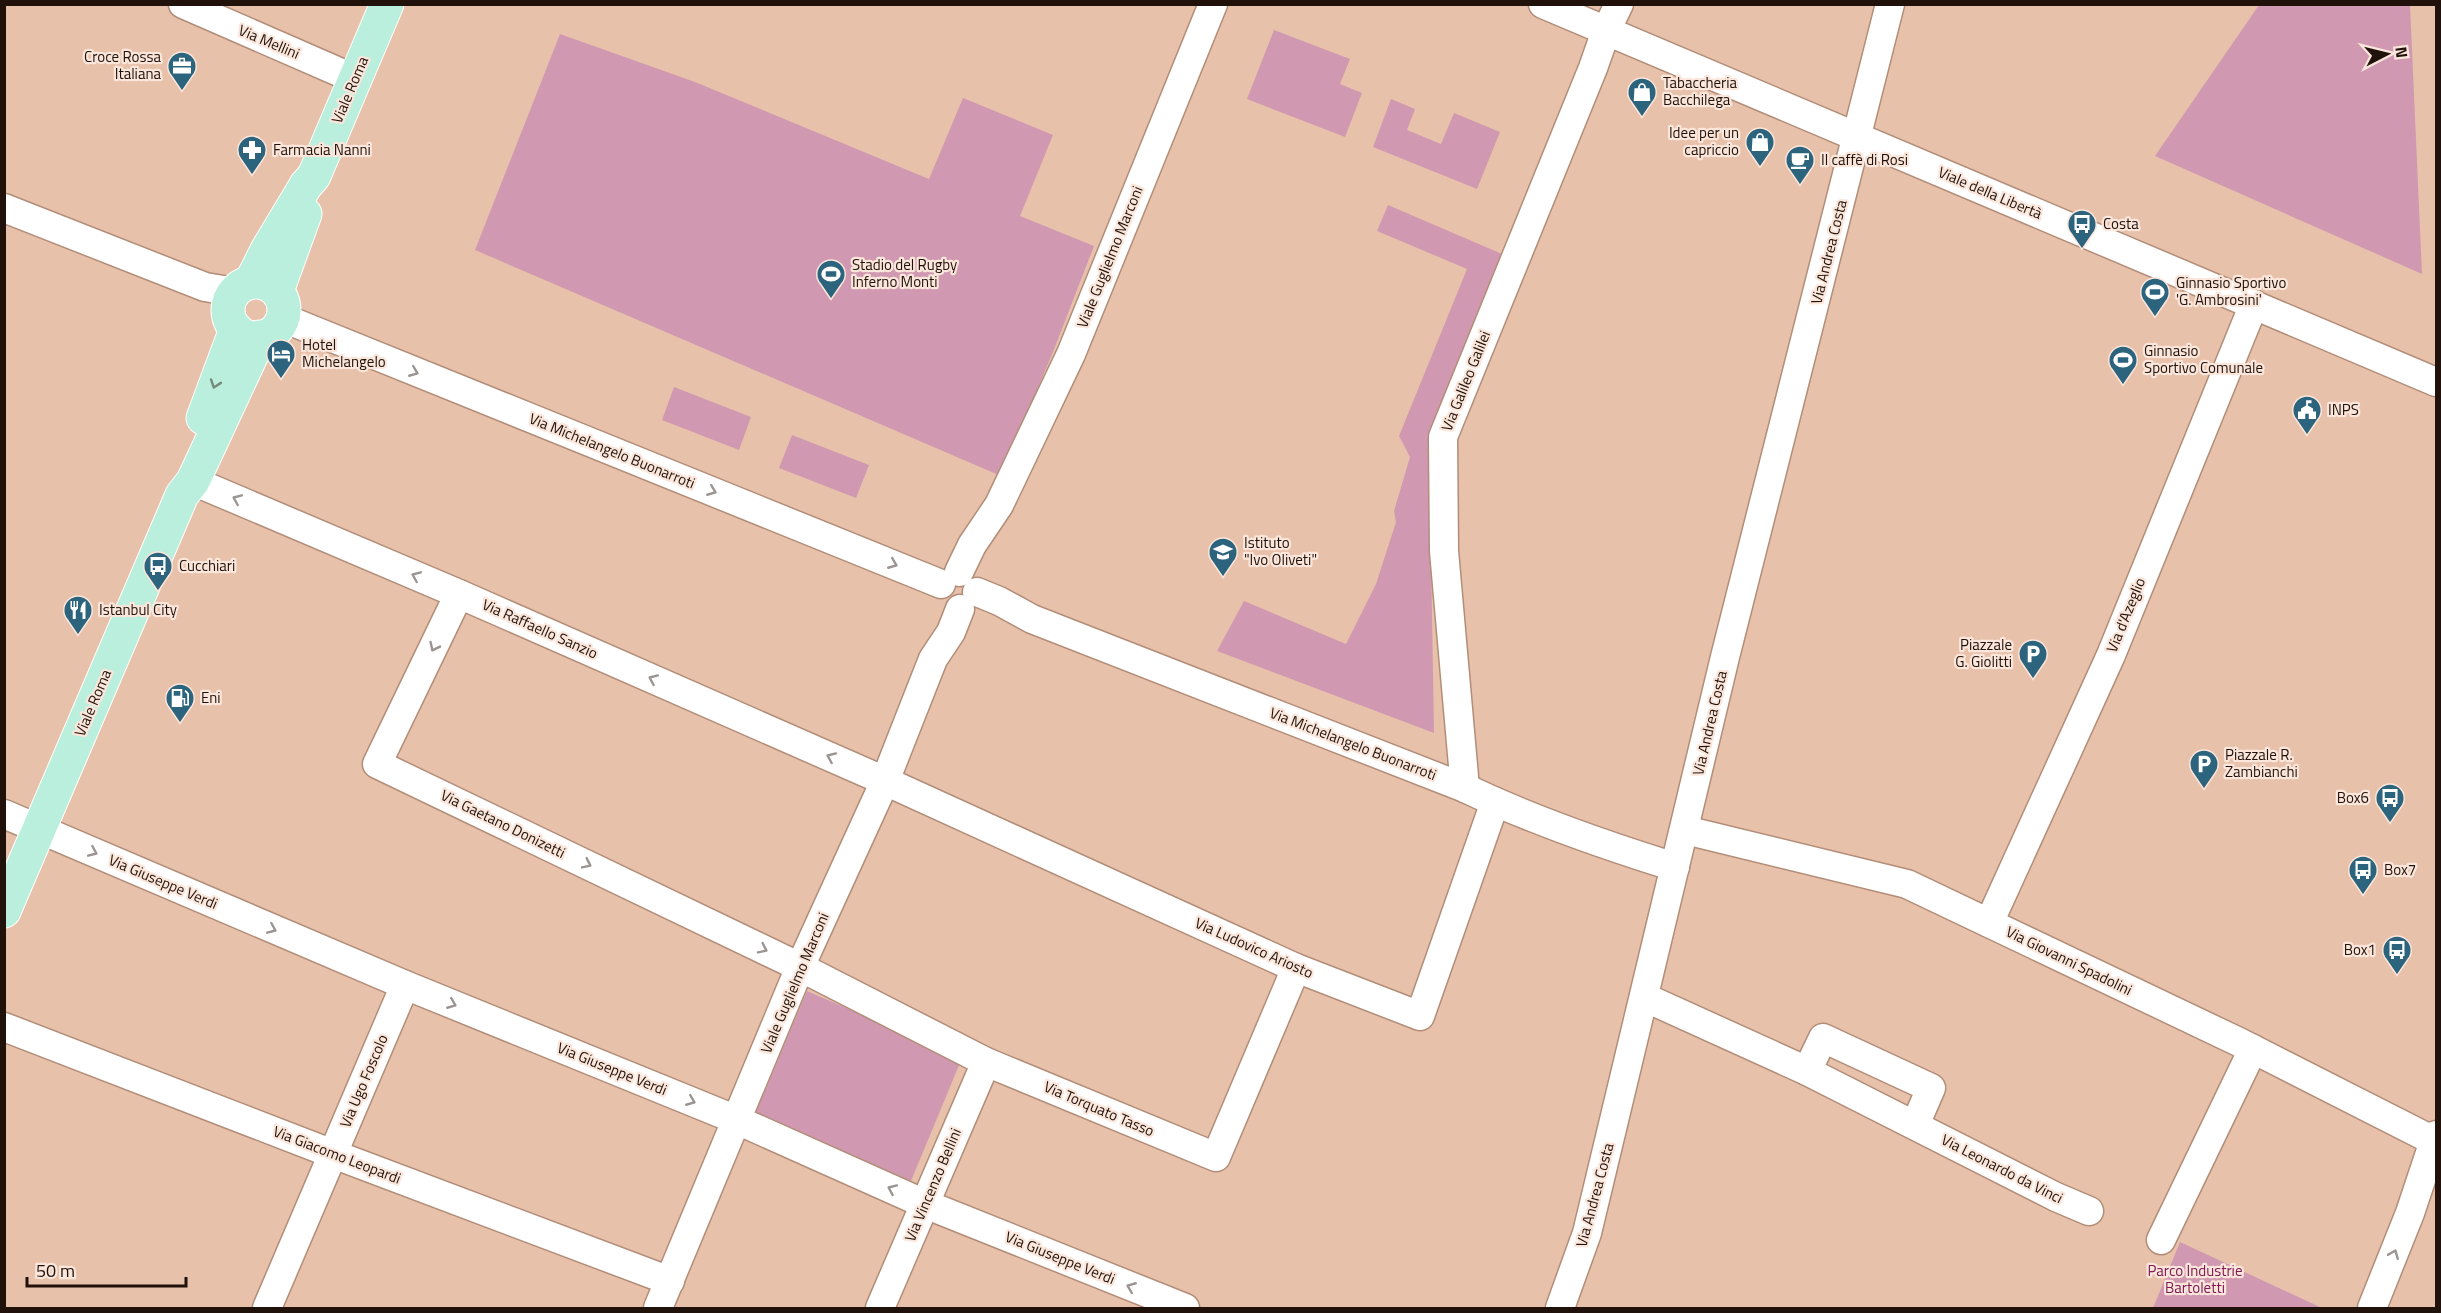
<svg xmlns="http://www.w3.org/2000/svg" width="2441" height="1313" viewBox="0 0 2441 1313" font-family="'Titillium Web',sans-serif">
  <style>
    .green { fill: #d099b1 }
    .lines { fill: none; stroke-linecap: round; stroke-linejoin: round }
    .minor-casing { stroke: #b28d78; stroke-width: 31 }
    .major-casing { stroke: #fff; stroke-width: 35 }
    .minor { stroke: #fff; stroke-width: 28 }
    .major { stroke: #baeedd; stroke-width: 33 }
    .oneway { stroke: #9b9491 }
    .oneway2 { stroke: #758b7e }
    .labels { text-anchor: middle; stroke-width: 4.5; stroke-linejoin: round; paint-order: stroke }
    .street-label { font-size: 15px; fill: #20120a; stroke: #fbe6db }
    .poi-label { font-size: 15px; fill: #20120a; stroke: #fbe6db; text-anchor: start }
    .park-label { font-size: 15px; fill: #801954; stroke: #fbe6db }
  </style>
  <rect width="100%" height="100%" fill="#e8c1ab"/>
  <g class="green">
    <polygon points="2259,5 2410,5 2422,274 2155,156"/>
    <polygon points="1274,30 1350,59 1340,84 1362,93 1345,137 1247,99"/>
    <polygon points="560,34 695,82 929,179 963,98 1053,135 1020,216 1094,246 1055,347 1001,476 475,250"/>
    <polygon points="1391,99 1415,109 1407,130 1441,144 1454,113 1500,132 1477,189 1373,147"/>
    <polygon points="1388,205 1502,254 1429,437 1434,733 1217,651 1244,601 1346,644 1376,584 1396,522 1394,511 1410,457 1399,436 1467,269 1377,231"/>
    <polygon points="674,387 751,417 739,450 662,420"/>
    <polygon points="792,435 869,465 856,498 779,468"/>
    <polygon points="807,991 962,1058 911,1181 755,1114"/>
    <polygon points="2180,1242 2322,1308 2153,1308"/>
  </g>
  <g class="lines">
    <g class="minor-casing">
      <g id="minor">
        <polyline points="183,4 355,79"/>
        <polyline points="1543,4 2436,382"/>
        <polyline points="4,208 205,287 235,292"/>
        <polyline points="283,318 941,584"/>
        <polyline points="193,481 459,594 885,781 1296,968 1420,1016 1495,802"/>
        <polyline points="959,572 972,545 999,505 1071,354 1213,4"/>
        <path d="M977,592L999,601L1032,619L1465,788C1532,820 1604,845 1675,867"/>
        <polyline points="459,594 377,764 800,967 986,1062 1216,1157 1296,968"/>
        <polyline points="1465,788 1444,551 1443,437 1593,68 1606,31 1619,4"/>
        <polyline points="4,814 405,985 737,1120 925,1204 1185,1308"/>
        <polyline points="1685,830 1907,884 2241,1043 2434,1141"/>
        <polyline points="1989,923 2111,655 2254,304"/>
        <polyline points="1644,997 1807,1071 2056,1197 2089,1211"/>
        <polyline points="4,1027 333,1154 670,1281"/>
        <polyline points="1807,1071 1823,1038 1931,1088 1915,1125"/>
        <polyline points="2161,1240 2253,1049"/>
        <polyline points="267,1308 405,985"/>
        <polyline points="658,1308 800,967 885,781 933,659 951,632 960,609"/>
        <polyline points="880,1308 986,1062"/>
        <polyline points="1560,1308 1587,1233 1725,657 1890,4"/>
        <polyline points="2372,1308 2410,1213 2436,1135"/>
      </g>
    </g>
    <g class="major-casing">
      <g id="major">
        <polyline points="251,282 267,250 306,185 314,176 387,4"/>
        <circle cx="256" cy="310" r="28"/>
        <polyline points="277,291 305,214"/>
        <polyline points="203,418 236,329"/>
        <polyline points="4,911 182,495 193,481 260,337"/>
      </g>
    </g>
    <use href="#minor" class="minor"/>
    <use href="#major" class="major"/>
  </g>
  <defs><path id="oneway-chevron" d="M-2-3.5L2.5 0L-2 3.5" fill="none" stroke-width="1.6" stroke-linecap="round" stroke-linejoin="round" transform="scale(1.5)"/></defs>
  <g class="oneway">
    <use href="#oneway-chevron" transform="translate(414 372) rotate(22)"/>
    <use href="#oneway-chevron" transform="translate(712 491) rotate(22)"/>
    <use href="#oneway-chevron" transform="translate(237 499) rotate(-157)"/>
    <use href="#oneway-chevron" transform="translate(893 564) rotate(22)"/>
    <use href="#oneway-chevron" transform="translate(416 576) rotate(-157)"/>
    <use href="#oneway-chevron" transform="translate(434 647) rotate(116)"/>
    <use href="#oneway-chevron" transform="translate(653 679) rotate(-156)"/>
    <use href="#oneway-chevron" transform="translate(831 757) rotate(-156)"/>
    <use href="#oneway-chevron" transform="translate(93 852) rotate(23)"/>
    <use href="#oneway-chevron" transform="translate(587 864) rotate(26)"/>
    <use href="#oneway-chevron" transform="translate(272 929) rotate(23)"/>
    <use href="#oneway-chevron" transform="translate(763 949) rotate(26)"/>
    <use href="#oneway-chevron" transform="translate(452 1004) rotate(22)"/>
    <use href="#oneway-chevron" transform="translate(691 1101) rotate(22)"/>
    <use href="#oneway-chevron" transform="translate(892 1189) rotate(-156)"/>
    <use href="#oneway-chevron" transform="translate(2394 1254) rotate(-68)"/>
    <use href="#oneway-chevron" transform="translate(1131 1287) rotate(-158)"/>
  </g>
  <use class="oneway2" href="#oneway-chevron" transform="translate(215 384) rotate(109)"/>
  <defs>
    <g id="office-pin" transform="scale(1.5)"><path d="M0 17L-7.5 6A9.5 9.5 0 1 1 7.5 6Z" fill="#2c647e" stroke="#fbe6db"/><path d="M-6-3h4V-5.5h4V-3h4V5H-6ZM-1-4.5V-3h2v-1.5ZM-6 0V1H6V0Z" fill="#fff"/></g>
    <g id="shop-pin" transform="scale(1.5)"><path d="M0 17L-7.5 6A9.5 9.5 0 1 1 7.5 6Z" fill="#2c647e" stroke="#fbe6db"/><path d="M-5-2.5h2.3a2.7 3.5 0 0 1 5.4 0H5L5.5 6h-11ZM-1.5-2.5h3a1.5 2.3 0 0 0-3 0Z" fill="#fff"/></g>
    <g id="pharmacy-pin" transform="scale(1.5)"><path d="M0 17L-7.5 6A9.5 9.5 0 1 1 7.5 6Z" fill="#2c647e" stroke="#fbe6db"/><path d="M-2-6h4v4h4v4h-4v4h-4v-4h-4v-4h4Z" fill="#fff"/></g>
    <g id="cafe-pin" transform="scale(1.5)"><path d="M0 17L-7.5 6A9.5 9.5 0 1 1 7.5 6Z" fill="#2c647e" stroke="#fbe6db"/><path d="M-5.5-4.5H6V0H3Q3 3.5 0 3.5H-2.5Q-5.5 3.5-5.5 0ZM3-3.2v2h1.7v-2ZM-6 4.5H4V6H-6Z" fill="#fff"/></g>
    <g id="bus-pin" transform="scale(1.5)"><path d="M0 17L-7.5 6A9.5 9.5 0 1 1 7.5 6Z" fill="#2c647e" stroke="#fbe6db"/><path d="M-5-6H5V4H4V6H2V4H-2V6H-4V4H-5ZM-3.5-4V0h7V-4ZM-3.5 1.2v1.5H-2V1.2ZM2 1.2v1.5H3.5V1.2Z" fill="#fff"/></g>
    <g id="stadium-pin" transform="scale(1.5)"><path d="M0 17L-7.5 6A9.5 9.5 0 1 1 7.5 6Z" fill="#2c647e" stroke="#fbe6db"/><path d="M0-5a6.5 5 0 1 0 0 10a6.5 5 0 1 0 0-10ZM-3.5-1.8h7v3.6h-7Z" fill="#fff"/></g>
    <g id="hotel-pin" transform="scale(1.5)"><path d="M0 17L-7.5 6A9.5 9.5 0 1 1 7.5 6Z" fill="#2c647e" stroke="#fbe6db"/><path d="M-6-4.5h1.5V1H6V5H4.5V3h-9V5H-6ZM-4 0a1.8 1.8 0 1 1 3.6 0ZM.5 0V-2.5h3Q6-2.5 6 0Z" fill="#fff"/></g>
    <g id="civic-pin" transform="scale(1.5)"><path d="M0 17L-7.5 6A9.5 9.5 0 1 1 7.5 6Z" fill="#2c647e" stroke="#fbe6db"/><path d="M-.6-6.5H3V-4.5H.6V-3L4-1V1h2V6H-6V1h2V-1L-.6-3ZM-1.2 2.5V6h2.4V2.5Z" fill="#fff"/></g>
    <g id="school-pin" transform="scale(1.5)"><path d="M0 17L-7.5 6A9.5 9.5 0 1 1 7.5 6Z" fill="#2c647e" stroke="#fbe6db"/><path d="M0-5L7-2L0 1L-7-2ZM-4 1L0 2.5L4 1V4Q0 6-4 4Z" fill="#fff"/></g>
    <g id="restaurant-pin" transform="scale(1.5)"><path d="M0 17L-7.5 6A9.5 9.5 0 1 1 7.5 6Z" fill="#2c647e" stroke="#fbe6db"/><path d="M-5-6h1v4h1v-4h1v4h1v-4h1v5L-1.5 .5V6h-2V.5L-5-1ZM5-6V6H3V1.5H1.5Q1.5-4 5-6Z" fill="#fff"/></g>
    <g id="parking-pin" transform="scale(1.5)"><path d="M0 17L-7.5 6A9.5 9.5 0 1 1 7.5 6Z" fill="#2c647e" stroke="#fbe6db"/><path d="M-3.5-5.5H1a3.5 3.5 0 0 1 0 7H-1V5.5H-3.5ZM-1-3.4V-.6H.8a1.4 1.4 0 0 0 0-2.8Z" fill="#fff"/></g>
    <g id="fuel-pin" transform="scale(1.5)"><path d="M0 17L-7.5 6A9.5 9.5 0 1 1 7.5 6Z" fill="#2c647e" stroke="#fbe6db"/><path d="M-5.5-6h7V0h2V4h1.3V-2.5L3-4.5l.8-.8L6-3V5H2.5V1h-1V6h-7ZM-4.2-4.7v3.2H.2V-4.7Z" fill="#fff"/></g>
  </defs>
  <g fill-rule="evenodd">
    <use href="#office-pin" x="182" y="66"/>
    <use href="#shop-pin" x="1642" y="92"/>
    <use href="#shop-pin" x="1760" y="142"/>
    <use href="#pharmacy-pin" x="252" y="150"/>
    <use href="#cafe-pin" x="1800" y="160"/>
    <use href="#bus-pin" x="2082" y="224"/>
    <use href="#stadium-pin" x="831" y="274"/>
    <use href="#stadium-pin" x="2155" y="292"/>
    <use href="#hotel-pin" x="281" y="354"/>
    <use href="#stadium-pin" x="2123" y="360"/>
    <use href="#civic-pin" x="2307" y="410"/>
    <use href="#school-pin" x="1223" y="552"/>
    <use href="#bus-pin" x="158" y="566"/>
    <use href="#restaurant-pin" x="78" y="610"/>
    <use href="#parking-pin" x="2033" y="654"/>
    <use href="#fuel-pin" x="180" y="698"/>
    <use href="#parking-pin" x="2204" y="764"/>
    <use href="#bus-pin" x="2390" y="798"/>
    <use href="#bus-pin" x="2363" y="870"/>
    <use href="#bus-pin" x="2397" y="950"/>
  </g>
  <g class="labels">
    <g class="street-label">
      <text transform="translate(269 42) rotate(23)" y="5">Via Mellini</text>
      <text transform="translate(350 90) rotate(-67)" y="5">Viale Roma</text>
      <text transform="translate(1990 193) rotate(23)" y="5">Viale della Libertà</text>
      <text transform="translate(1829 252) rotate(-76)" y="5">Via Andrea Costa</text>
      <text transform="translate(1110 257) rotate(-68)" y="5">Viale Guglielmo Marconi</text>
      <text transform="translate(1466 381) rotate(-68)" y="5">Via Galileo Galilei</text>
      <text transform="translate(612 451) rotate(22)" y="5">Via Michelangelo Buonarroti</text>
      <text transform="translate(2126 615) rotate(-68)" y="5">Via d'Azeglio</text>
      <text transform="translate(540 629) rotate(24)" y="5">Via Raffaello Sanzio</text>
      <text transform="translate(93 703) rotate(-67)" y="5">Viale Roma</text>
      <text transform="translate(1710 723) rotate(-77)" y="5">Via Andrea Costa</text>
      <text transform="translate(1353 744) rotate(21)" y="5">Via Michelangelo Buonarroti</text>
      <text transform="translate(503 824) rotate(26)" y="5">Via Gaetano Donizetti</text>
      <text transform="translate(163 882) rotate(23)" y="5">Via Giuseppe Verdi</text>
      <text transform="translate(1254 948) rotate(24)" y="5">Via Ludovico Ariosto</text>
      <text transform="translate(2069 961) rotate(26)" y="5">Via Giovanni Spadolini</text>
      <text transform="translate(795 983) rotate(-67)" y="5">Viale Guglielmo Marconi</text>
      <text transform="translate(612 1069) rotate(22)" y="5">Via Giuseppe Verdi</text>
      <text transform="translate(364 1081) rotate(-67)" y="5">Via Ugo Foscolo</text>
      <text transform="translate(1099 1109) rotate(23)" y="5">Via Torquato Tasso</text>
      <text transform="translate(337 1155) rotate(21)" y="5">Via Giacomo Leopardi</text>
      <text transform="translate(2002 1169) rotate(27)" y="5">Via Leonardo da Vinci</text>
      <text transform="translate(933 1185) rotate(-67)" y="5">Via Vincenzo Bellini</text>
      <text transform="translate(1595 1195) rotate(-75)" y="5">Via Andrea Costa</text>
      <text transform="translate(1060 1258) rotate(22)" y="5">Via Giuseppe Verdi</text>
    </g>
    <g class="poi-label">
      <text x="161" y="62" text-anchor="end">Croce Rossa<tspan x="161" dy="17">Italiana</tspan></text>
      <text x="1663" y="88">Tabaccheria<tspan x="1663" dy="17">Bacchilega</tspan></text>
      <text x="1739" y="138" text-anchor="end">Idee per un<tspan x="1739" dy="17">capriccio</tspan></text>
      <text x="273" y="155">Farmacia Nanni</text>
      <text x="1821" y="165">Il caffè di Rosi</text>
      <text x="2103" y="229">Costa</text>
      <text x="852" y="270">Stadio del Rugby<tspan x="852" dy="17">Inferno Monti</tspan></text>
      <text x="2176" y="288">Ginnasio Sportivo<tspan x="2176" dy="17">'G. Ambrosini'</tspan></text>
      <text x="302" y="350">Hotel<tspan x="302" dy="17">Michelangelo</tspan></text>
      <text x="2144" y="356">Ginnasio<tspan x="2144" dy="17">Sportivo Comunale</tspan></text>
      <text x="2328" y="415">INPS</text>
      <text x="1244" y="548">Istituto<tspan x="1244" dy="17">"Ivo Oliveti"</tspan></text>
      <text x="179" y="571">Cucchiari</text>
      <text x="99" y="615">Istanbul City</text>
      <text x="2012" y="650" text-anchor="end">Piazzale<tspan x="2012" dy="17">G. Giolitti</tspan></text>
      <text x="201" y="703">Eni</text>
      <text x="2225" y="760">Piazzale R.<tspan x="2225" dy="17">Zambianchi</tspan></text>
      <text x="2369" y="803" text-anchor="end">Box6</text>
      <text x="2384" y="875">Box7</text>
      <text x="2376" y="955" text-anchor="end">Box1</text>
    </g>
    <g class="park-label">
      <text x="2195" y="1276">Parco Industrie<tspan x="2195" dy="17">Bartoletti</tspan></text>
    </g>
  </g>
  <rect width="2441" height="1313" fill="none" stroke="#20120a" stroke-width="12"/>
  <g transform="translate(2387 54) rotate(83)" stroke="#fbe6db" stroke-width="4.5" paint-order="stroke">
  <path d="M0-4.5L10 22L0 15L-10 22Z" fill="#20120a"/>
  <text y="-9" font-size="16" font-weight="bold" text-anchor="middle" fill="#20120a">N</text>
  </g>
  <path d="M27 1277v9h159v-9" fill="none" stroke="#20120a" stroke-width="3"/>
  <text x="36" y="1277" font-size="18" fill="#20120a" stroke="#fbe6db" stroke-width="4.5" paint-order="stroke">50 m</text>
</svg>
